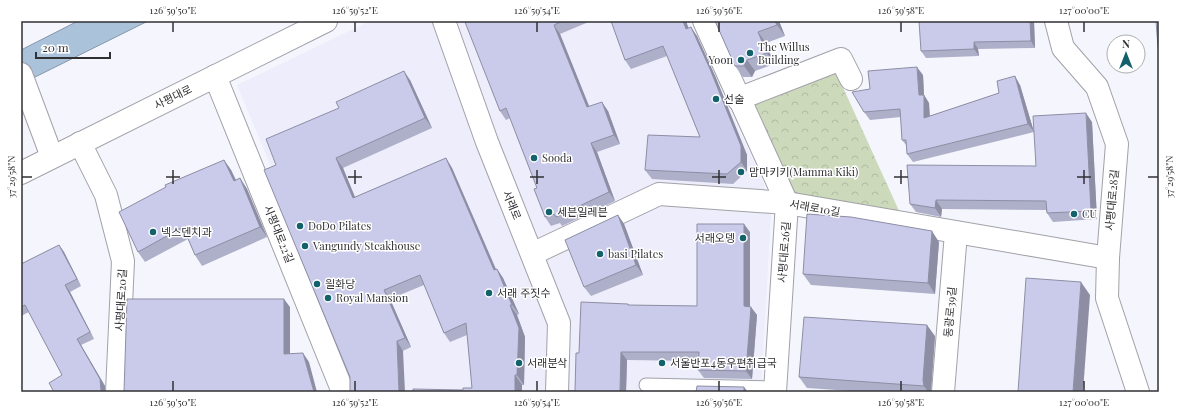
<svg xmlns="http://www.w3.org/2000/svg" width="1180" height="413" viewBox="0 0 1180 413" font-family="'Playfair Display','Noto Sans KR',serif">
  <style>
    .built { fill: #ededfc }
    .park { fill: url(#park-crowns) }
    .water { fill: #aac3db; stroke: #8697a9 }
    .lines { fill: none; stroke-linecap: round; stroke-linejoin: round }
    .service-casing { stroke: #a1a1a8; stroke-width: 15 }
    .minor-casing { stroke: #a1a1a8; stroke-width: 24 }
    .tertiary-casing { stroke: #a1a1a8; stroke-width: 24 }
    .primary-casing { stroke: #a1a1a8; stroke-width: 24 }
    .service { stroke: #fff; stroke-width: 13 }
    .minor { stroke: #fff; stroke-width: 22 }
    .tertiary { stroke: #fff; stroke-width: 22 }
    .primary { stroke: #fff; stroke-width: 22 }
    .wall { fill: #aeafc9 }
    .shaded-wall { fill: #8d8ea4 }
    .building { fill: #cacbea; stroke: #8d8ea4 }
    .ticks { fill: none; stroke: #313134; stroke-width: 1.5 }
    .poi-dot { fill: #13616b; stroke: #fff; stroke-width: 1.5 }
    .labels { text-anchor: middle; stroke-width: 3; stroke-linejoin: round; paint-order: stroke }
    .poi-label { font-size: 11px; fill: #313134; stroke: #fff; text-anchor: start }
    .street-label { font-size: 11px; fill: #313134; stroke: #fff }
    .neatline { fill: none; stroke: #313134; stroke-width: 1.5 }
    .ticks-label { font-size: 10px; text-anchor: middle; fill: #313134 }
  </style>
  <defs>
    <pattern id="park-crowns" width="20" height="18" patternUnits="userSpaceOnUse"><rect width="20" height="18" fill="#ccd9bb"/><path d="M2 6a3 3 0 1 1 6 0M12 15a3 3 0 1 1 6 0" fill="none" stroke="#b0bba1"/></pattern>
  </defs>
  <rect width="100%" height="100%" fill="#f5f6fd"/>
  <polygon class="built" points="370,21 689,21 764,184 771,215 761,392 360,392 360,382 237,85"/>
  <polygon class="park" points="836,72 900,213 793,194 753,105"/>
  <polygon class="water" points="78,21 148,21 21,84 21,50"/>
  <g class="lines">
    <g class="service-casing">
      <polyline id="service" points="646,385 775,388"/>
    </g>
    <g class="minor-casing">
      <g id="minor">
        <polyline points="704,21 787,203 775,392"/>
        <polyline points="1056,21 1063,48 1097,87 1117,144 1108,258 1107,298 1138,392"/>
        <polyline points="215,76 343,392"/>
        <polyline points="738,99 841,59 851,79"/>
        <polyline points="80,143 106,195 123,261 117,392"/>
        <polyline points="532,254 659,194 787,203 1108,258"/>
        <polyline points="943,392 956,233"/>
      </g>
    </g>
    <g class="tertiary-casing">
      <g id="tertiary">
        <polyline points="444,21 487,142 559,323 557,392"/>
        <polyline points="21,74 52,157"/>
      </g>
    </g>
    <g class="primary-casing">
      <polyline id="primary" points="21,173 326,21"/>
    </g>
    <use href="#service" class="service"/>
    <use href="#minor" class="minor"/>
    <use href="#tertiary" class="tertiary"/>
    <use href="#primary" class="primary"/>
  </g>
  <g class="wall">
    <polygon points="467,21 591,21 560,34 589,106 608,111 620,144 597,152 615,201 562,226 560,223 551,226 545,217 537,188 510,118 506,120 500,111"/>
    <polygon points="611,21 686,21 688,28 697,36 716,78 747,155 747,171 733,184 652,179 645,170 700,137 667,56 631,69 625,60"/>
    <polygon points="715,21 779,21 785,36 766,43 774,64 755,71 752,77 743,77 735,66"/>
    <polygon points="1034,21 1035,48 978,49 979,56 926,58 921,51"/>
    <polygon points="923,75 924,95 929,103 930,116 999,93 1020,85 1034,132 913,162 907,154 907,146 902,140 901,117 870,120 864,112 870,89"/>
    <polygon points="410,80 432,128 343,168 355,197 446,158 452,168 496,269 497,269 503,278 519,314 517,315 525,337 524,385 463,390 472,388 467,335 450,342 444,333 424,285 390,299 411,347 350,377 276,165 339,108"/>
    <polygon points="1092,122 1097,219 1053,222 1047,213 1046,210 942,209 941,217 916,212 910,204 1036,166"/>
    <polygon points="224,160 231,170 236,180 240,178 247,189 267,237 202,266 195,255 188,239 145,262 138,252"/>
    <polygon points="618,215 624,224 643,275 591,296 584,287"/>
    <polygon points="750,232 750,307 757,315 752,379 704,378 698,370 699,361 627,360 626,392 569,392 575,391 579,353 628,304 629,305 697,306"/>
    <polygon points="939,242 935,294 811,285 803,274"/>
    <polygon points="59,245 64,252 81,286 70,292 94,339 81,345 105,386 105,392 54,392 62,375 29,312 21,316 21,264"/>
    <polygon points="935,336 931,392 866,392 807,388 799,377"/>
  </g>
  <g class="shaded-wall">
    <polygon points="683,21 686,21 692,38 686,29"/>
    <polygon points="775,21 779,21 785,36 777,25"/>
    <polygon points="1030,21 1034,21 1035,48 1031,41"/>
    <polygon points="554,25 560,34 593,116 587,107"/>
    <polygon points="691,27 697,36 716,78 747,155 747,171 741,162"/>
    <polygon points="758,32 766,43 774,64 767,53"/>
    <polygon points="974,42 978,49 979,56 974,49"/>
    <polygon points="747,60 755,71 752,77 744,66"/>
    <polygon points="917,67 923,75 924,95 929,103 930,126 924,118 919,95"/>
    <polygon points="404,71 410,80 432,128 425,118"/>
    <polygon points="1015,76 1020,85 1034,132 1028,124"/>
    <polygon points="602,102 608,111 620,144 614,135"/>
    <polygon points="1086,113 1092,122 1097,219 1091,211"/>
    <polygon points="591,143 597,152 615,201 609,192"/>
    <polygon points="336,158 343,168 359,207 353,198"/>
    <polygon points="446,158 452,168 500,279 494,270"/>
    <polygon points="224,160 231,170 241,191 234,181"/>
    <polygon points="240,178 247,189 267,237 260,227"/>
    <polygon points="936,200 942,209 941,217 935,208"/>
    <polygon points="618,215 624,224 643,275 636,265"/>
    <polygon points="744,224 750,232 750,315 744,306"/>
    <polygon points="932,231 939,242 935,294 928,283"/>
    <polygon points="59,245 64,252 81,286 77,279"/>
    <polygon points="497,269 503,278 519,314 512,305"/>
    <polygon points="1081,282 1090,295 1083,392 1073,392"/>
    <polygon points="65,285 70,292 94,339 90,332"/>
    <polygon points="384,290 390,299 411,347 405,338"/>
    <polygon points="284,299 290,307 290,362 284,354"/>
    <polygon points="510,305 517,315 525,337 524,385 517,375"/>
    <polygon points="751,307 757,315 752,379 746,371"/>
    <polygon points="927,325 935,336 931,392 928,392 924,386 923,380"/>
    <polygon points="77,339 81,345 105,386 105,392 102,392"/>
    <polygon points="397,341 403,351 405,392 399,392"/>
    <polygon points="621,352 627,360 626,392 620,392 620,391"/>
    <polygon points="303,353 309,362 317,392 314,392"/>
    <polygon points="515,375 522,385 522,392 515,392"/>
    <polygon points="744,387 748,392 744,392"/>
  </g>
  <g class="building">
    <polygon points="467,21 563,21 554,25 587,107 602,102 614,135 591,143 609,192 556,217 554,214 545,217 534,189 537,188 506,108 500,111 465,22"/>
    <polygon points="611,21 683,21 686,29 691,27 710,69 741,146 741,162 727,174 645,170 648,135 700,137 663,46 625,60"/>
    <polygon points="715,21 775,21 777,25 758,32 767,53 747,60 744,66 735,66"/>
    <polygon points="919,21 1030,21 1031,41 974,42 974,49 921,51"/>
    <polygon points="1156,21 1159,21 1159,47 1158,47"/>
    <polygon points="917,67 919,95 924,95 924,118 999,93 997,81 1015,76 1028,124 907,154 906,140 902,140 900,109 864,112 852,92 870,89 868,71"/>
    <polygon points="404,71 425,118 336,158 353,198 446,158 494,270 497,269 512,305 510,305 519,328 517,375 515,375 515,392 413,392 413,389 463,390 463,388 472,388 466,323 444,333 420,275 384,290 405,338 397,341 399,392 350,392 350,377 264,170 276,165 266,139 339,108 336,102"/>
    <polygon points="1086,113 1091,211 1047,213 1046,201 936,200 935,208 910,204 907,165 1036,166 1033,116"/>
    <polygon points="224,160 234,181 240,178 260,227 195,255 183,227 138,252 119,212 166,187 165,185"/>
    <polygon points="807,214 851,217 932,231 928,283 803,274"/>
    <polygon points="618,215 636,265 584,287 565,240"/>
    <polygon points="697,224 744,224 744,306 751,307 746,371 698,370 699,352 621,352 620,391 623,391 623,392 569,392 569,391 575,391 576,353 579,353 581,302 628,304 628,305 697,306"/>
    <polygon points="59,245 77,279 65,285 90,332 77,339 100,379 101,390 102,392 54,392 49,383 62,375 25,305 21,307 21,264"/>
    <polygon points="1026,278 1081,282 1073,392 1018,392"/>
    <polygon points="127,299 284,299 284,354 303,353 314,392 124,392"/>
    <polygon points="804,317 927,325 923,380 924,386 799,377"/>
    <polygon points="697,386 744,387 744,392 696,392"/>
  </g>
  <path class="ticks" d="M173,22V32M355,22V32M537,22V32M719,22V32M901,22V32M1084,22V32M173,170V184M355,170V184M537,170V184M719,170V184M901,170V184M1084,170V184M22,177H32M166,177H180M348,177H362M530,177H544M712,177H726M894,177H908M1077,177H1091M1148,177H1158M173,381V391M355,381V391M537,381V391M719,381V391M901,381V391M1084,381V391"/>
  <g class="poi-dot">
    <circle cx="750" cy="53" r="4"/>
    <circle cx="741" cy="60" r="4"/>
    <circle cx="716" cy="99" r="4"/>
    <circle cx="534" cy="158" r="4"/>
    <circle cx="741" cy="172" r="4"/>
    <circle cx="549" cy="212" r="4"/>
    <circle cx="1074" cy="214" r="4"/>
    <circle cx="300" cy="226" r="4"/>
    <circle cx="153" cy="232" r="4"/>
    <circle cx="743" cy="238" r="4"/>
    <circle cx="305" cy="246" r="4"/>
    <circle cx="600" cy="254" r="4"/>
    <circle cx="317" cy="284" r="4"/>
    <circle cx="489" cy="293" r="4"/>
    <circle cx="328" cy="298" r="4"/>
    <circle cx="519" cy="363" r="4"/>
    <circle cx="662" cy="363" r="4"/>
  </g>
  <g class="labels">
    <g class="poi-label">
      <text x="758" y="51">The Willus<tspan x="758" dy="13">Building</tspan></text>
      <text x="733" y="64" text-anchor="end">Yoon</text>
      <text x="724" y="103">선술</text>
      <text x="542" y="162">Sooda</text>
      <text x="749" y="176">맘마키키(Mamma Kiki)</text>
      <text x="557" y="216">세븐일레븐</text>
      <text x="1082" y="218">CU</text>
      <text x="308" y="230">DoDo Pilates</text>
      <text x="161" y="236">넥스덴치과</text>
      <text x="735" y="242" text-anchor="end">서래오뎅</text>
      <text x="313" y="250">Vangundy Steakhouse</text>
      <text x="608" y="258">basi Pilates</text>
      <text x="325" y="288">읠화당</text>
      <text x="497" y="297">서래 주짓수</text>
      <text x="336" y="302">Royal Mansion</text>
      <text x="527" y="367">서래분삭</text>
      <text x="670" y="367">서울반포4동우편취급국</text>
    </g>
    <g class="street-label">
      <text transform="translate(173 97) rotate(-26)" y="4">사평대로</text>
      <text transform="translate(1112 200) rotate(-85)" y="4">사평대로28길</text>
      <text transform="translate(512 205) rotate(68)" y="4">서래로</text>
      <text transform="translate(815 208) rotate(10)" y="4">서래로10길</text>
      <text transform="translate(279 234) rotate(68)" y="4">사평대로22길</text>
      <text transform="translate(784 252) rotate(-86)" y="4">사평대로26길</text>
      <text transform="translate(121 300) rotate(-87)" y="4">사평대로20길</text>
      <text transform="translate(950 312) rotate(-85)" y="4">동광로39길</text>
    </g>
  </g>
  <rect width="1180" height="413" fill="none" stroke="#ffffff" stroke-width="44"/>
  <g transform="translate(1126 54)"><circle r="19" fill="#ffffff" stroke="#adadae"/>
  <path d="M0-3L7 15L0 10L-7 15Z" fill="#13616b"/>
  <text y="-6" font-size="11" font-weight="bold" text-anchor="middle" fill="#313134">N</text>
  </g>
  <path d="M36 52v6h74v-6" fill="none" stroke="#313134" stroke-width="2"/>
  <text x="42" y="52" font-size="12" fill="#313134" stroke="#ffffff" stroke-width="3" paint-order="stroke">20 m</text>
  <rect x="22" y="22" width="1136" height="369" class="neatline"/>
  <g class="ticks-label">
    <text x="173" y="14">126°59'50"E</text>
    <text x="355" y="14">126°59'52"E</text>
    <text x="537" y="14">126°59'54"E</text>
    <text x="719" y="14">126°59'56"E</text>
    <text x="901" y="14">126°59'58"E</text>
    <text x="1084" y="14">127°00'00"E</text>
    <text transform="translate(11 177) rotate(-90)" y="4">37°29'58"N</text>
    <text transform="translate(1169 177) rotate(-90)" y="4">37°29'58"N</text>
    <text x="173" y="406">126°59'50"E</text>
    <text x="355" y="406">126°59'52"E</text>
    <text x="537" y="406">126°59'54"E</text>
    <text x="719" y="406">126°59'56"E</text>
    <text x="901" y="406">126°59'58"E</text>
    <text x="1084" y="406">127°00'00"E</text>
  </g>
</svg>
